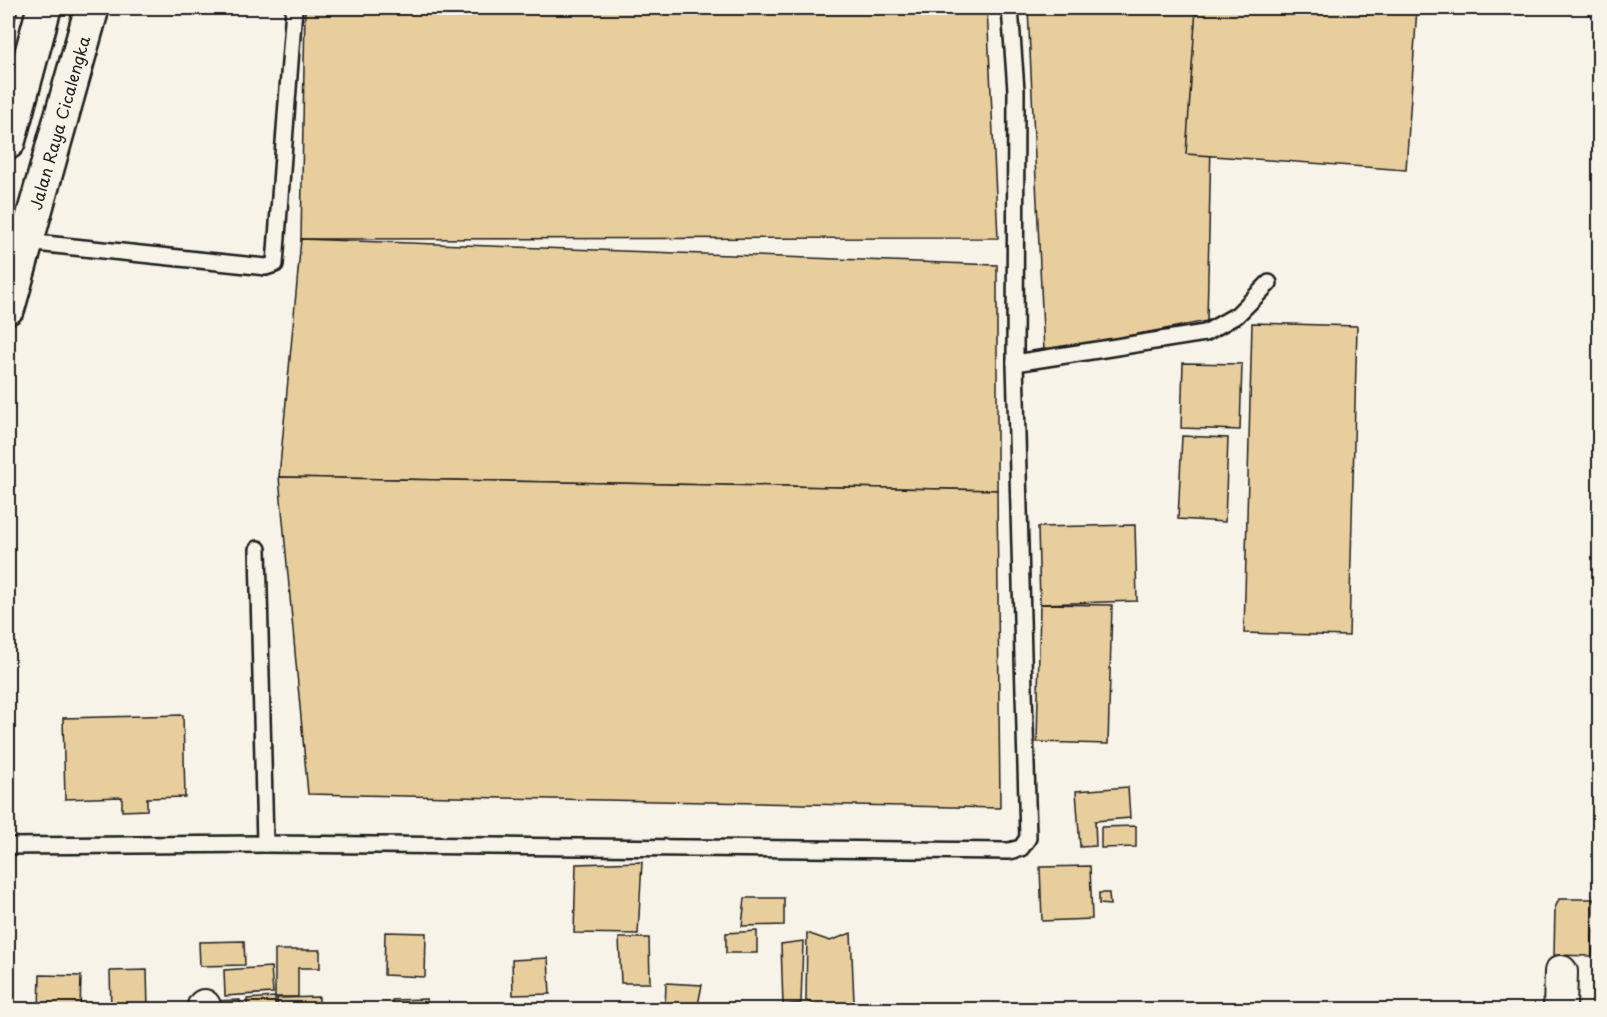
<svg xmlns="http://www.w3.org/2000/svg" width="1607" height="1017" viewBox="0 0 1607 1017" font-family="'Playpen Sans',sans-serif">
  <style>
    .building { fill: #e8ce9d; stroke: #1c1c1c; stroke-width: 1.5 }
    .lines { fill: none; stroke-linecap: round; stroke-linejoin: round }
    .service-casing { stroke: #1c1c1c; stroke-width: 20 }
    .minor-casing { stroke: #1c1c1c; stroke-width: 36 }
    .trunk-casing { stroke: #1c1c1c; stroke-width: 38 }
    .service { stroke: #f7f3e8; stroke-width: 15 }
    .minor { stroke: #f7f3e8; stroke-width: 32 }
    .trunk { stroke: #f7f3e8; stroke-width: 33 }
    .labels { text-anchor: middle; stroke-width: 4.5; stroke-linejoin: round; paint-order: stroke }
    .street-label { font-size: 16px; fill: #1c1c1c; stroke: #f7f3e8 }
  </style>
  <rect width="100%" height="100%" fill="#f7f3e8"/>
  <filter id="ink" filterUnits="userSpaceOnUse"><feTurbulence type="fractalNoise" baseFrequency=".0167" numOctaves="2"/><feDisplacementMap in="SourceGraphic" scale="12" xChannelSelector="R" yChannelSelector="G"/><feConvolveMatrix kernelMatrix="1 2 1 2 8 2 1 2 1" color-interpolation-filters="sRGB"/></filter>
  <g filter="url(#ink)">
    <g class="building">
      <polygon points="8,8 18,8 13,28 8,26"/>
      <polygon points="305,8 987,8 998,238 301,239"/>
      <polygon points="1028,8 1214,8 1207,321 1044,352"/>
      <polygon points="1196,8 1417,8 1406,170 1186,154"/>
      <polygon points="301,239 997,265 997,490 279,477"/>
      <polygon points="1252,323 1357,326 1349,636 1244,633"/>
      <polygon points="1183,363 1242,364 1240,430 1181,428"/>
      <polygon points="1182,436 1228,438 1225,522 1178,519"/>
      <polygon points="279,477 997,490 1000,808 308,794"/>
      <polygon points="1135,525 1137,601 1040,604 1038,527"/>
      <polygon points="1040,604 1112,605 1108,744 1037,742"/>
      <polygon points="183,715 185,797 147,798 147,810 122,811 122,797 65,799 63,718"/>
      <polygon points="1128,787 1130,818 1095,821 1096,846 1080,847 1076,791"/>
      <polygon points="1136,826 1136,847 1101,848 1101,827"/>
      <polygon points="642,862 638,934 574,933 576,864"/>
      <polygon points="1090,866 1092,919 1042,921 1040,867"/>
      <polygon points="1099,893 1109,893 1110,905 1099,904"/>
      <polygon points="745,898 784,898 784,925 742,926"/>
      <polygon points="1559,899 1593,899 1592,956 1554,955 1555,908"/>
      <polygon points="757,931 757,953 726,953 726,933"/>
      <polygon points="385,932 426,933 425,977 384,975"/>
      <polygon points="807,933 830,941 851,933 854,1002 829,1009 806,1001"/>
      <polygon points="619,938 649,938 650,983 621,983"/>
      <polygon points="244,941 245,965 200,966 199,942"/>
      <polygon points="803,941 801,1003 783,1005 781,944"/>
      <polygon points="275,950 320,950 320,968 298,968 298,997 275,997"/>
      <polygon points="548,958 550,994 513,995 512,960"/>
      <polygon points="271,967 273,993 225,996 224,970"/>
      <polygon points="147,970 148,1010 111,1010 110,971"/>
      <polygon points="40,975 81,976 80,1010 39,1010"/>
      <polygon points="666,983 702,985 697,1010 665,1009"/>
      <polygon points="275,997 276,1010 247,1010 247,999"/>
      <polygon points="319,997 319,1010 278,1010 277,998"/>
      <polygon points="427,999 428,1010 392,1010 392,1000"/>
      <polygon points="240,1000 240,1010 209,1010 209,1001"/>
      <polygon points="616,1005 653,1007 653,1010 615,1010"/>
      <rect x="556" y="1006" width="20" height="4"/>
    </g>
    <g class="lines">
      <g class="service-casing">
        <g id="service">
          <polyline points="26,242 266,267 275,264 294,8"/>
          <polyline points="1015,363 1205,333 1237,315 1269,283"/>
          <polyline points="258,549 265,844"/>
          <polyline points="8,846 265,844 1009,851 1021,848 1028,838 1015,363 1016,90 1010,8"/>
        </g>
      </g>
      <g class="minor-casing">
        <g id="minor">
          <polyline points="204,1006 204,1010"/>
          <polyline points="1560,1010 1561,972"/>
        </g>
      </g>
      <g class="trunk-casing">
        <g id="trunk">
          <polyline points="8,142 44,8"/>
          <polyline points="8,307 92,8"/>
        </g>
      </g>
      <use href="#service" class="service"/>
      <use href="#minor" class="minor"/>
      <use href="#trunk" class="trunk"/>
    </g>
  </g>
  <g class="labels">
    <g class="street-label">
      <text transform="translate(60 123) rotate(-74)" y="6">Jalan Raya Cicalengka</text>
    </g>
  </g>
  <rect width="1607" height="1017" fill="none" stroke="#f7f3e8" stroke-width="30"/>
  <rect x="15" y="15" width="1577" height="987" fill="none" stroke="#1c1c1c" stroke-width="2" filter="url(#ink)"/>
</svg>
